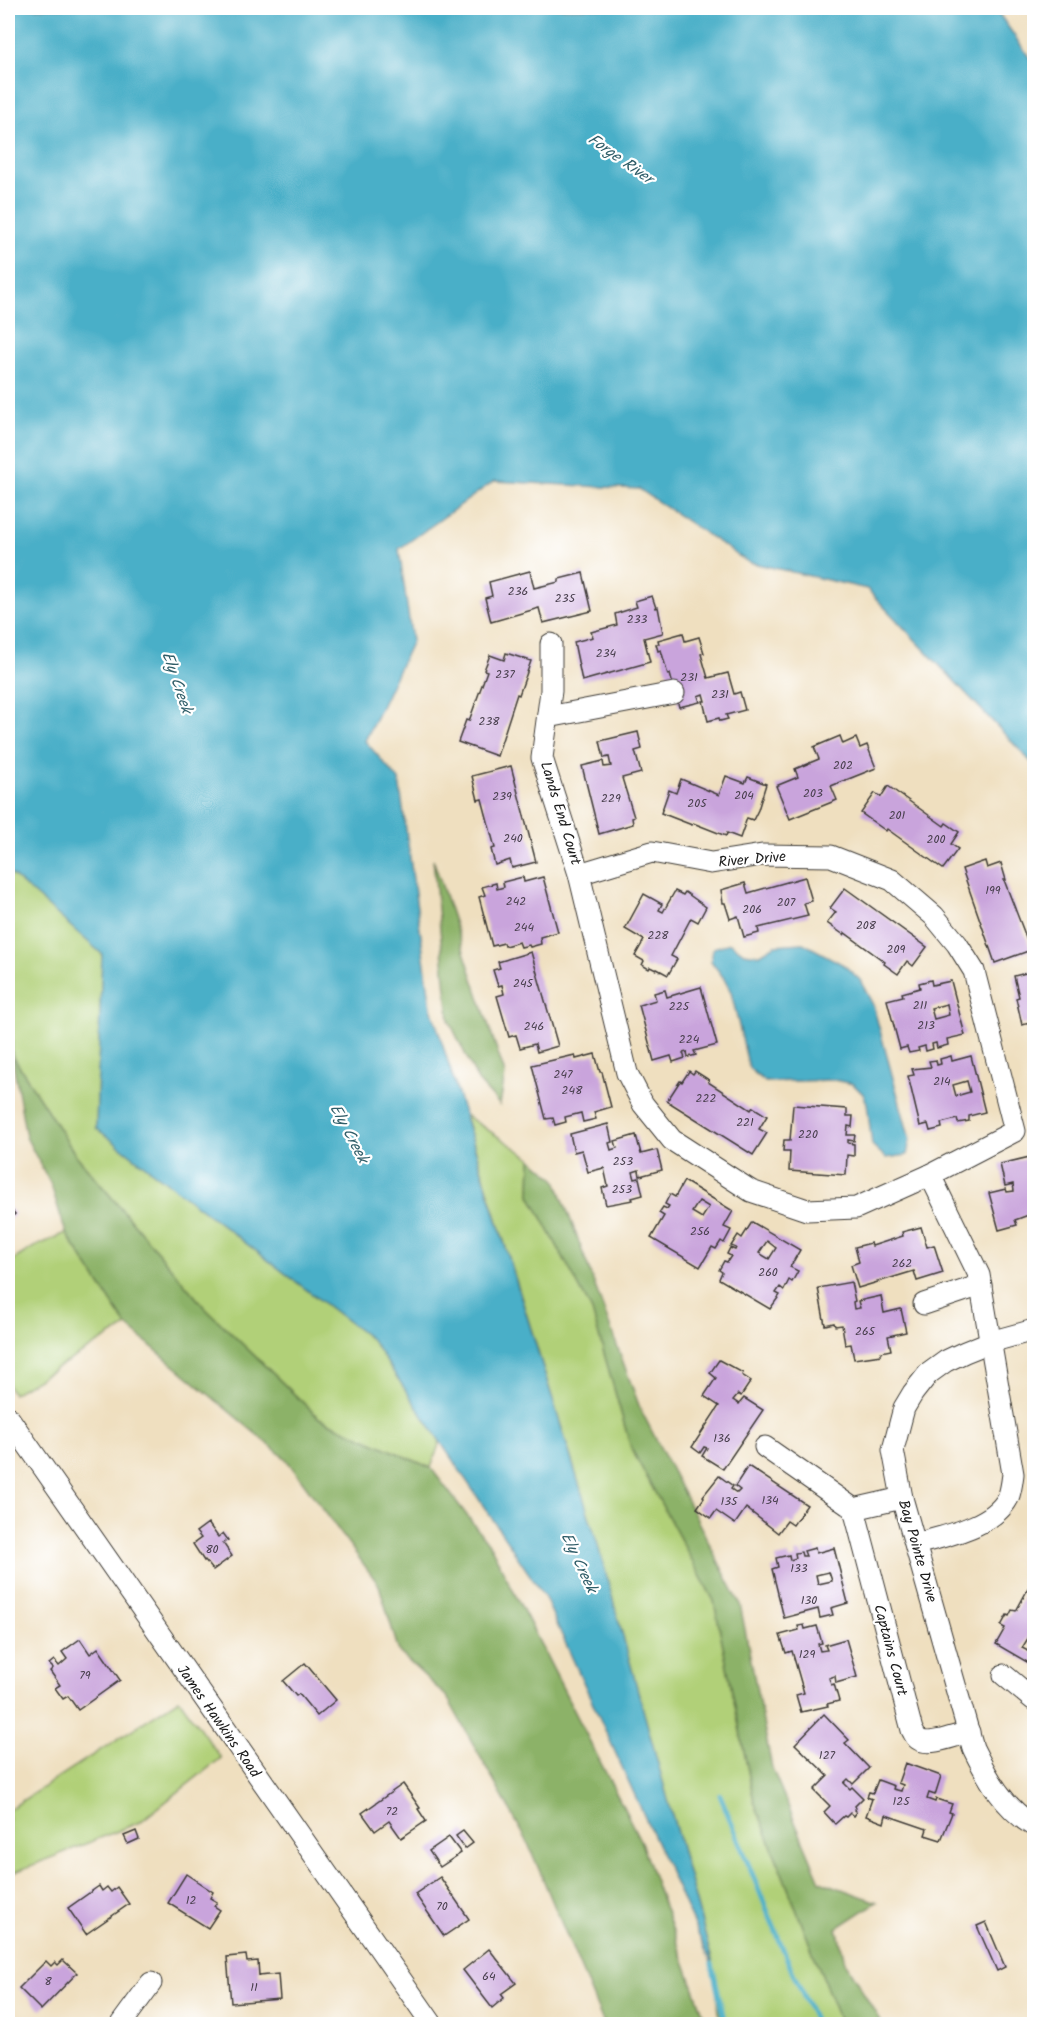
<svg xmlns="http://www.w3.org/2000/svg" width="1042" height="2032" viewBox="0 0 1042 2032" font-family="Kalam,sans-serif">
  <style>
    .green { fill: #b1d078; stroke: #66764a; stroke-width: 1.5 }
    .forest { fill: #8cb268; stroke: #546742; stroke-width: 1.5 }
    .water { fill: #49afc8; stroke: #326672; stroke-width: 1.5 }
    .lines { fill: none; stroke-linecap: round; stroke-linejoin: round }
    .stream { stroke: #49afc8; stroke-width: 5 }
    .building { fill: #c9a4dc; fill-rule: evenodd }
    .street-casing { stroke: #3c3934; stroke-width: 23 }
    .street { stroke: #fff; stroke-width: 21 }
    .labels { text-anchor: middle; stroke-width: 4.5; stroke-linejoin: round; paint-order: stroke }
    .number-label { font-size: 12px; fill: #473e4c }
    .street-label { font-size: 15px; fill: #1c1c1c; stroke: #fff }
    .water-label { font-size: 16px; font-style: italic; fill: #305e69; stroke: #fff }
  </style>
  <rect width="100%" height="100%" fill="#fff"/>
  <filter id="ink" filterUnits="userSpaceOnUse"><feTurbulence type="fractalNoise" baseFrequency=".0167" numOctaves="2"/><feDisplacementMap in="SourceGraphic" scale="12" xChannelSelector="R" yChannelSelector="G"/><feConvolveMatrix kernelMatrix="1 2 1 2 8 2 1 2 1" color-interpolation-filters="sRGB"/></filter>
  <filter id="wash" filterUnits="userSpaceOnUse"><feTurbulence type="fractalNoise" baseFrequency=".008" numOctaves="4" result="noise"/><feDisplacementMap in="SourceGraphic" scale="24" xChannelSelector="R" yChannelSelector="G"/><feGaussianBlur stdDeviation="1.35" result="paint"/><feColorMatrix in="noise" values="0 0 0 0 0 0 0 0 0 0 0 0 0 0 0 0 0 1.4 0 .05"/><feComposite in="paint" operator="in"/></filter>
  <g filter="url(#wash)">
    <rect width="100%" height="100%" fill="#efdfbf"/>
    <g class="green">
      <polygon points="8,871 102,954 96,1128 372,1340 440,1441 431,1468 319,1418 205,1308 75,1154 12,1055"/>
      <polygon points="465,1115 531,1158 530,1195 592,1311 631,1448 714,1601 754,1801 841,2024 720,2024 715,1971 597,1542"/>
      <polygon points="66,1233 127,1326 13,1394 8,1385 8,1263 34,1247"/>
      <polygon points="179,1699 221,1758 140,1822 8,1875 8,1810"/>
    </g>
    <g class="forest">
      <polygon points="433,859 505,1074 500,1105 478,1081 449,1020"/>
      <polygon points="8,871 12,1055 75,1154 204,1307 319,1418 431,1468 491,1547 640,1840 707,2024 604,2024 527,1841 447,1697 399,1652 379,1585 286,1459 127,1326 66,1233 51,1185 26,1137 12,1055 8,1053"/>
      <polygon points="531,1158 556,1180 640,1408 740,1604 772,1768 820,1881 877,1902 837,1928 845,1962 882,2024 841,2024 754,1801 714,1601 631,1448 592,1311 530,1195"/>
    </g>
    <g class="water">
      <polygon points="8,8 995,8 1034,64 1034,765 867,589 748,562 639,489 494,481 399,549 412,641 365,741 399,780 431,1007 597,1542 715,1971 544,1596 372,1340 96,1128 102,954 8,871"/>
      <polygon points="730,943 744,953 759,955 775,945 803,943 844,965 860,980 873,1005 910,1140 907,1155 886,1158 872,1145 867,1103 863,1094 853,1084 834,1080 765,1082 749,1068 731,992 723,977 711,961 713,948"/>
    </g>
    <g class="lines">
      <g class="stream">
        <polyline points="720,1795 790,1966 816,2024"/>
        <polyline points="712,1964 725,2024"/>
      </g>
    </g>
    <g id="blocks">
      <g class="building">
        <polygon points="530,571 534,588 559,582 559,579 583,573 592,611 543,623 539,608 491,622 485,598 492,596 489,582"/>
        <polygon points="652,596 656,608 658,607 663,633 644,638 650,662 582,681 574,642 593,637 591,632 617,625 615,614 637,607 635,601"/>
        <polygon points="683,633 685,641 699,637 704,653 701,654 708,678 728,673 734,694 740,692 745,710 726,715 728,719 720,721 719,718 708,721 703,701 705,701 703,694 698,696 700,702 679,707 670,674 668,675 661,650 658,651 656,644 659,644 658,640"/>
        <polygon points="506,653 531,661 519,695 517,694 497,756 458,742 466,720 469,721 487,671 484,670 490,655 504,660"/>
        <polygon points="638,732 642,749 635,751 641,773 622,778 634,817 632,818 633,824 599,834 582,766 603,761 604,767 611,766 609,757 604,758 600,741"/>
        <polygon points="840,736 843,744 856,738 860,748 867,745 876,768 831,786 837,800 790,819 776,786 798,777 795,769 819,759 814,747"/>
        <polygon points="511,766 536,862 512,868 510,860 495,865 491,849 495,848 482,799 478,800 472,776"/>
        <polygon points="726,776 745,783 748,777 766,784 758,810 753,820 747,818 740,838 727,833 726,836 693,823 692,825 661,813 669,790 676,793 681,779 719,795"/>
        <polygon points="888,786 944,826 946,823 959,832 951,844 958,849 943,869 887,829 886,831 861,813 875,793 881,797"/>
        <polygon points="985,861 987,868 1001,863 1006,880 1004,880 1031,950 995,963 962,869"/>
        <polygon points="523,877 524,882 543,877 558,932 540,937 541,944 530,947 529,945 521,947 519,942 505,946 504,943 492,946 479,897 485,895 482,887 496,883 497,889 504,887 503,882"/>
        <polygon points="805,877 812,901 804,903 808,916 758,928 759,933 744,937 738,916 730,919 725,903 723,903 721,890 745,883 748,893"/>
        <polygon points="845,888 927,947 913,966 907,961 898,974 884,964 885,962 845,933 844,935 827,923 836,912 830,908"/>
        <polygon points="675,891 683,895 685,892 706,907 698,922 691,918 671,956 677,959 668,975 657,969 656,970 650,967 649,969 642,965 644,961 635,956 644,940 625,929 644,894 662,904 659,910 663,912"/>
        <polygon points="531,952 558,1046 537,1052 535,1044 520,1048 516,1035 509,1037 497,996 504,994 502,985 498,986 493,970 500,968 498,962"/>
        <polygon points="1034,971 1034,1022 1022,1025 1016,998 1019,997 1014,976"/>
        <path d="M931,980L932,985L951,981L965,1035L947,1039L948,1045L937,1048L936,1043L932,1044L933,1049L926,1051L925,1046L918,1048L919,1051L909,1053L907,1047L900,1049L887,1000L903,996L902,993L920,988L919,983ZM947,1004L949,1015L934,1019L931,1008Z"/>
        <polygon points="701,987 717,1045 694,1051 696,1055 688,1057 687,1052 683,1053 685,1058 673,1062 671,1056 654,1061 639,1005 656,1000 654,993 665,990 667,997"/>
        <polygon points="595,1054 600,1072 602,1072 611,1107 594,1112 596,1119 583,1122 581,1113 565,1117 566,1122 555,1125 553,1118 546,1119 532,1065 575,1055 576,1059"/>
        <path d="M951,1056L952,1061L971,1056L985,1112L969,1116V1121L958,1123L957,1119L941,1123L942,1128L930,1131L928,1124L920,1126L908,1076L914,1075L912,1069L931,1067L929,1061L936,1060L937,1065L941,1064L940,1059ZM967,1081L970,1092L956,1096L953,1085Z"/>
        <polygon points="689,1071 693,1074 695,1071 709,1080 708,1082 751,1110 753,1107 767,1116 759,1129 767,1133 753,1155 667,1101 680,1081 682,1082"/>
        <polygon points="1034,1083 1034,1101 1029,1085"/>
        <polygon points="793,1105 847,1109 847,1116 853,1116 852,1127 848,1126 847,1135 855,1135 854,1141 848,1140 848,1143 854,1144 854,1156 847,1155 846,1175 789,1171 790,1151 783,1151 784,1140 790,1140"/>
        <polygon points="608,1124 612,1142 609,1143 611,1150 617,1148 615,1141 636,1135 641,1154 657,1150 662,1170 640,1176 639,1170 633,1172 635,1179 639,1178 643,1195 632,1198 633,1200 606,1205 602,1188 608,1186 604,1168 588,1172 582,1150 574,1152 570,1134"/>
        <polygon points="1034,1156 1034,1213 1015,1220 1017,1225 999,1230 989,1193 1006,1189 1007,1192 1014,1191 1013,1184 1005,1186 1000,1164"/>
        <path d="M684,1181L733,1211L724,1227L731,1230L724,1243L721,1241L716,1249L712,1247L700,1267L651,1238L664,1216L659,1213L663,1207L667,1209L669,1206L665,1204L670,1194L675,1197ZM699,1201L709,1207L702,1218L692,1212Z"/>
        <polygon points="8,1206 15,1214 8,1221"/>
        <path d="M752,1222L800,1250L790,1267L798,1271L792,1282L789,1280L784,1290L780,1287L776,1293L780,1295L770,1309L719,1279L722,1272L719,1270L724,1261L727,1262L731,1256L727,1254L730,1248L735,1250L736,1248L731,1246L738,1235L742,1238ZM767,1241L776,1248L769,1259L759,1253Z"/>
        <polygon points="921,1227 927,1247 934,1245 943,1273 917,1281 914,1271 858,1288 851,1265 859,1262 855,1247 871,1243 872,1246 903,1236 902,1232"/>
        <polygon points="851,1282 855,1301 853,1302 854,1309 860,1308 858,1301 881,1296 884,1313 901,1309 906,1332 888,1336 891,1350 881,1352 881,1355 854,1359 851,1344 845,1345 842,1325 835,1326 834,1323 825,1325 818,1288"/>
        <polygon points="719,1360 743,1373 742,1375 751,1381 741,1396 738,1394 733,1400 739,1404 744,1398 763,1410 723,1469 702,1456 707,1448 704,1447 700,1453 692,1447 719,1406 704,1396 716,1378 710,1373"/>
        <polygon points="748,1466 807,1505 793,1525 787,1521 778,1533 746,1508 735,1524 716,1511 711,1518 697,1508 704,1498 703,1496 719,1476 733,1486 731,1489 737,1493 740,1490 735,1486"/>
        <polygon points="208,1523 218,1537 223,1533 228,1540 223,1543 232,1556 213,1570 205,1560 204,1561 193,1544 201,1538 196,1532"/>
        <path d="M815,1548L816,1553L834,1548L848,1603L831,1608L833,1615L820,1618L818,1609L784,1618L772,1569L778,1567L776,1558L789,1555L790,1560L796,1558L795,1553L801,1552L802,1556H806L804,1551ZM829,1572L832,1581L818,1584L816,1575Z"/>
        <polygon points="1029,1587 1034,1590 1034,1638 1030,1635 1022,1648 1032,1653 1034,1649 1034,1666 996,1644 1005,1628 1001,1626 1007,1615 1009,1616 1012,1610 1016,1611"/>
        <polygon points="804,1625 805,1629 817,1626 822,1643 818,1644 820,1651 827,1650 825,1645 846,1639 857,1677 836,1683 835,1676 829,1678 831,1685 834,1684 839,1701 827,1704 828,1706 801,1712 796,1695 804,1693 792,1651 786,1653 780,1635 799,1630 798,1626"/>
        <polygon points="80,1639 90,1654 98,1648 120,1680 78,1710 68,1696 63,1699 55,1688 60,1685 50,1671 53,1668 49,1664 54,1660 59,1666 67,1659 62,1652"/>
        <polygon points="305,1663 336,1700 317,1716 299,1694 296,1696 283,1681"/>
        <polygon points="824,1714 849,1740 845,1743 869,1768 853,1784 848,1779 844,1783 850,1789 852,1787 863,1798 855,1806 856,1808 854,1810 856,1812 853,1816 850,1813 846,1817 844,1816 835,1824 824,1812 830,1806 814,1790 828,1776 795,1744"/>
        <polygon points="905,1763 941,1776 935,1795 929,1793 927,1799 935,1802 936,1799 952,1804 949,1812 952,1813 941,1840 925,1835 927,1829 886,1815 884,1823 866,1816 872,1799 867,1797 869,1792 873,1793 878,1780 894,1786 893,1789 901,1791 903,1785 898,1783"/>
        <polygon points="403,1784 420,1808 418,1809 426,1821 401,1838 389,1821 375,1831 362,1813"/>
        <polygon points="136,1831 139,1839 128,1844 124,1836"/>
        <polygon points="463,1831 473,1843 465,1849 456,1836"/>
        <polygon points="449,1837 461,1853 440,1867 429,1851"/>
        <polygon points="186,1874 213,1892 210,1898 217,1902 214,1906 220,1910 208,1928 168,1903"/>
        <polygon points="440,1877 469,1919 444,1936 415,1894"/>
        <polygon points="99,1886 102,1891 107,1887 111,1892 117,1887 129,1904 86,1934 68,1908"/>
        <polygon points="986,1922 1005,1967 997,1971 977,1926"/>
        <polygon points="489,1949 516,1983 501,1994 504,1998 492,2008 463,1970"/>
        <polygon points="246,1955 247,1962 258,1961 259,1976 278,1974 280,1999 231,2003 227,1957"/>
        <polygon points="63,1960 77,1973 41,2010 19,1988 46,1961 51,1966 55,1962 58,1965"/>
      </g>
    </g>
  </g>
  <g filter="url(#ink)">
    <use href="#blocks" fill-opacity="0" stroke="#3c3934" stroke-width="1.5"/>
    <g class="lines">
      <g class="street-casing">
        <g id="street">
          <polyline points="551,644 551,691 542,758 579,874 627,1073 643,1104 672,1140 751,1191 807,1210 856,1208 930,1175 1015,1131 974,971 957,944 934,916 892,880 831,856 762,855 711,863 652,852 579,874"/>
          <polyline points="548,717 674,693"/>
          <polyline points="924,1304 981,1285"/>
          <path d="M1034,1330L990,1342L965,1352L946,1361L928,1374L913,1393L904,1408L893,1450L902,1498L973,1748C988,1779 1004,1808 1034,1826"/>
          <polyline points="8,1417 432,2024"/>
          <polyline points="765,1447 854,1509 902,1498"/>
          <path d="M854,1509L912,1730C914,1733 915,1737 918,1739C929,1747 957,1735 969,1732"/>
          <path d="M916,1544C944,1536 993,1527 1008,1498C1011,1491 1012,1482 1013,1474L979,1275L930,1175"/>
          <polyline points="1004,1675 1034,1700"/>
          <polyline points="121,2024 151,1983"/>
        </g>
      </g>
      <use href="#street" class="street"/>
    </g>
  </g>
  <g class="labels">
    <g class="number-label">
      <text x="518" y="595">236</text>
      <text x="565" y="602">235</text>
      <text x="637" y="623">233</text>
      <text x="606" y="657">234</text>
      <text x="505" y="678">237</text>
      <text x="689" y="681">231</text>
      <text x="720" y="698">231</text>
      <text x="489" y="725">238</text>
      <text x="843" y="769">202</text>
      <text x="813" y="797">203</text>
      <text x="744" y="799">204</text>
      <text x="502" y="800">239</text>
      <text x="611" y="802">229</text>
      <text x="697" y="807">205</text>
      <text x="897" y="819">201</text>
      <text x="513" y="842">240</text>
      <text x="936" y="843">200</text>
      <text x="993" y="894">199</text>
      <text x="516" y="905">242</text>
      <text x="786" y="906">207</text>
      <text x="752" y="913">206</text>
      <text x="866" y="929">208</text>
      <text x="524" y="931">244</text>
      <text x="658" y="939">228</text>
      <text x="896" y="953">209</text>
      <text x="523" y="987">245</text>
      <text x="920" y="1009">211</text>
      <text x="679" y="1010">225</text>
      <text x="926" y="1029">213</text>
      <text x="534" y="1030">246</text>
      <text x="689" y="1043">224</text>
      <text x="563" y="1078">247</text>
      <text x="942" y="1085">214</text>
      <text x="572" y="1094">248</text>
      <text x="706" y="1102">222</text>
      <text x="745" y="1126">221</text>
      <text x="808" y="1138">220</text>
      <text x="623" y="1165">253</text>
      <text x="622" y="1193">253</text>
      <text x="700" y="1235">256</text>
      <text x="902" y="1267">262</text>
      <text x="768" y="1276">260</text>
      <text x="865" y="1335">265</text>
      <text x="722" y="1442">136</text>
      <text x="770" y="1504">134</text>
      <text x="729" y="1505">135</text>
      <text x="212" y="1553">80</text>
      <text x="799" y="1572">133</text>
      <text x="809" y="1604">130</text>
      <text x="807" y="1658">129</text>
      <text x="85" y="1679">79</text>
      <text x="827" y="1759">127</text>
      <text x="901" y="1805">125</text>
      <text x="392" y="1815">72</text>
      <text x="191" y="1904">12</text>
      <text x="442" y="1910">70</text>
      <text x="489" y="1980">64</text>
      <text x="48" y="1985">8</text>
      <text x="254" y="1991">11</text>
    </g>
    <g class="street-label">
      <text transform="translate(561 813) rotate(73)" y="5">Lands End Court</text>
      <text transform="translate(752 859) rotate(-5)" y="5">River Drive</text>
      <text transform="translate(918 1551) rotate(74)" y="5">Bay Pointe Drive</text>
      <text transform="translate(891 1650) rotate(75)" y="5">Captains Court</text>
      <text transform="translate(219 1721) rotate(55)" y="5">James Hawkins Road</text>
    </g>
    <g class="water-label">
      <text transform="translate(621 158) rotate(35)" y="6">Forge River</text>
      <text transform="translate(178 682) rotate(71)" y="6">Ely Creek</text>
      <text transform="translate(350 1133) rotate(62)" y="6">Ely Creek</text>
      <text transform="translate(580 1562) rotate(65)" y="6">Ely Creek</text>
    </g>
  </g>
  <rect width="1042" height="2032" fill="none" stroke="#fff" stroke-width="30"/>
</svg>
